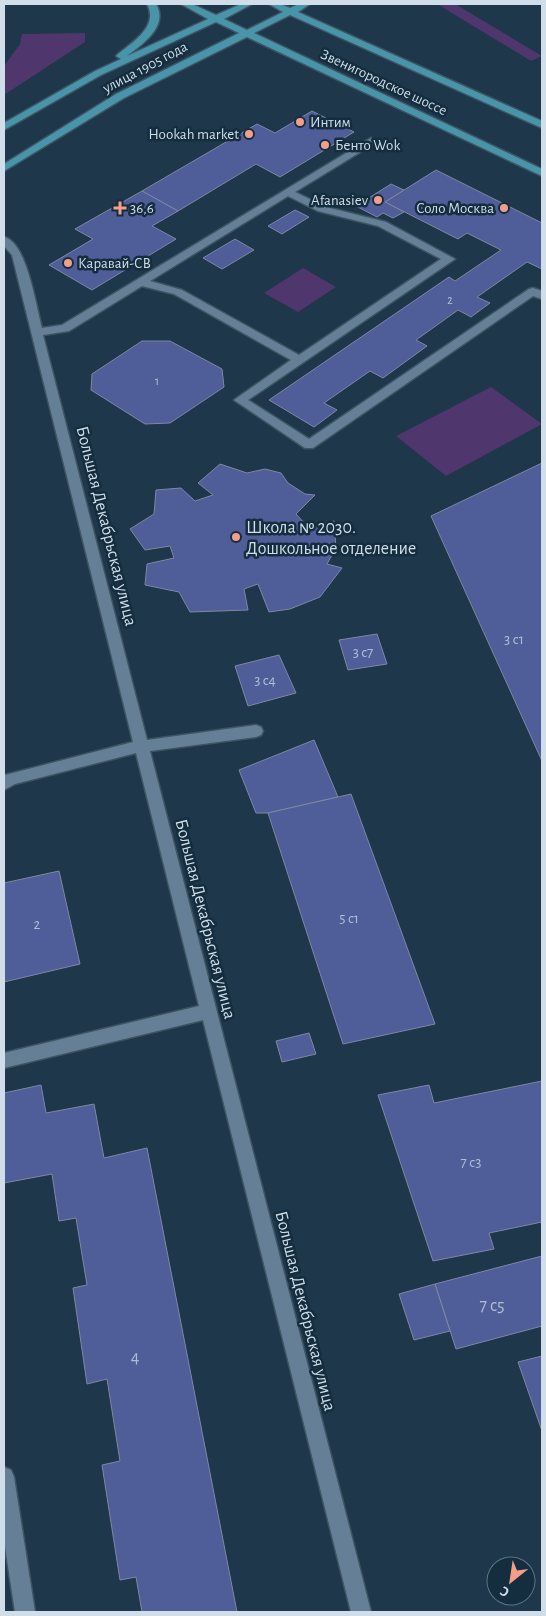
<svg xmlns="http://www.w3.org/2000/svg" width="546" height="1616" viewBox="0 0 546 1616" font-family="'Alegreya Sans',sans-serif">
  <style>
    .green { fill: #4f366c }
    .building { fill: #4f5d99; stroke: #7f87a4 }
    .lines { fill: none; stroke-linecap: round; stroke-linejoin: round }
    .minor-casing { stroke: #3e5463; stroke-width: 3 }
    .major-casing { stroke: #3e5463; stroke-width: 3 }
    .minor { fill: #658096; fill-rule: evenodd }
    .major { fill: #4894a9; fill-rule: evenodd }
    .poi-dot { fill: #f49e89; stroke: #142d3f; stroke-width: 2 }
    .labels { text-anchor: middle; stroke-width: 5; stroke-linejoin: round; paint-order: stroke }
    .far-number-label { font-size: 12px; fill: #b0bed6 }
    .far-street-label { font-size: 15px; fill: #d0deea; stroke: #142d3f }
    .far-poi-label { font-size: 15px; fill: #d0deea; stroke: #142d3f; text-anchor: start }
    .number-label { font-size: 15px; fill: #b0bed6 }
    .street-label { font-size: 18px; fill: #d0deea; stroke: #142d3f }
    .poi-label { font-size: 18px; fill: #d0deea; stroke: #142d3f; text-anchor: start }
    .near-number-label { font-size: 18px; fill: #b0bed6 }
  </style>
  <rect width="100%" height="100%" fill="#1e374a"/>
  <g class="green">
    <polygon points="437,4 455,4 542,56 531,61"/>
    <polygon points="85,33 85,42 4,95 4,66 20,44 22,34"/>
    <polygon points="303,268 336,287 298,312 264,293"/>
    <polygon points="491,387 542,424 446,476 396,436"/>
  </g>
  <g class="building">
    <polygon points="312,111 354,132 280,177 256,164 178,211 142,191 257,124 275,133"/>
    <polygon points="436,170 542,223 542,269 527,262 477,297 490,303 471,317 458,310 416,340 427,346 383,378 370,371 324,403 337,410 314,427 269,400 449,277 455,281 501,250 467,233 458,239 385,202"/>
    <polygon points="391,184 404,190 385,202 404,212 393,218 383,213 377,217 356,206"/>
    <polygon points="142,191 178,211 152,226 176,239 92,290 49,265 93,239 75,229"/>
    <polygon points="295,210 309,217 282,234 268,226"/>
    <polygon points="235,239 254,250 222,269 203,258"/>
    <polygon points="142,341 170,341 222,369 224,387 170,423 145,424 91,390 92,374"/>
    <polygon points="542,463 542,761 431,516"/>
    <polygon points="220,464 247,473 265,469 281,473 288,483 305,494 315,495 296,514 307,526 334,521 336,548 327,564 342,568 320,597 290,609 269,612 258,584 244,589 248,610 190,612 179,592 145,585 147,564 174,558 170,546 145,550 130,529 154,514 156,490 181,488 195,501 213,495 198,483"/>
    <polygon points="377,634 387,664 348,670 339,640"/>
    <polygon points="279,655 296,693 248,706 235,666"/>
    <polygon points="314,740 338,797 268,813 256,813 239,770"/>
    <polygon points="351,794 435,1024 343,1044 268,813"/>
    <polygon points="59,871 80,964 4,982 4,883"/>
    <polygon points="309,1033 316,1054 282,1062 276,1041"/>
    <polygon points="542,1081 542,1222 489,1233 494,1249 433,1261 378,1095 429,1085 434,1103"/>
    <polygon points="41,1085 46,1113 94,1104 104,1158 147,1148 237,1612 142,1612 136,1577 120,1580 102,1465 120,1461 107,1379 87,1384 73,1288 87,1285 76,1218 59,1221 52,1174 4,1183 4,1093"/>
    <polygon points="542,1256 542,1326 456,1349 435,1284"/>
    <polygon points="435,1284 450,1331 414,1340 399,1294"/>
    <polygon points="542,1356 542,1431 518,1362"/>
  </g>
  <g class="lines">
    <g class="minor-casing">
      <g id="minor">
        <path d="M371,138L376,141L375,143L295,192L326,207L386,222L455,259L248,400L309,439L529,289L533,288L542,291V299L533,296L313,448H305L234,400L291,360L174,294L142,286L69,331L43,335L147,740L256,725L261,727L263,731L261,735L256,737L150,751L371,1612H351L203,1020L4,1068V1053L199,1006L136,753L15,784L4,790L5,775L133,742L12,255L4,246V237C27,242 36,307 42,328L62,325ZM288,196L318,211L378,226L441,259L299,355L182,290L150,281Z"/>
        <polygon points="4,1467 11,1470 14,1477 35,1612 15,1612 4,1540"/>
      </g>
    </g>
    <g class="major-casing">
      <path id="major" d="M147,4H156C169,26 143,44 127,56L208,19L181,4H192L216,15L241,4H252L224,19L247,30L283,12L269,4H280L290,8L299,4H310L298,12L542,121V128L290,15L254,33L542,169V176L247,37L124,98L4,171V164L116,94L239,33L216,22L101,75L4,130V123L95,71L121,59L116,56L118,54C133,42 159,26 147,4Z"/>
    </g>
    <use href="#minor" class="minor"/>
    <use href="#major" class="major"/>
  </g>
  <g class="poi-dot">
    <circle cx="300" cy="122" r="5"/>
    <circle cx="249" cy="134" r="5"/>
    <circle cx="325" cy="145" r="5"/>
    <circle cx="378" cy="200" r="5"/>
    <path d="M117.5 200.5h5v5h5v5h-5v5h-5v-5h-5v-5h5z"/>
    <circle cx="504" cy="208" r="5"/>
    <circle cx="68" cy="263" r="5"/>
    <circle cx="236" cy="537" r="5"/>
  </g>
  <g class="labels">
    <g class="far-number-label">
      <text x="450" y="304">2</text>
      <text x="157" y="385">1</text>
    </g>
    <g class="far-street-label">
      <text transform="translate(145 67) rotate(-28)" y="5">улица 1905 года</text>
      <text transform="translate(384 82) rotate(25)" y="5">Звенигородское шоссе</text>
    </g>
    <g class="far-poi-label">
      <text x="310" y="127">Интим</text>
      <text x="239" y="139" text-anchor="end">Hookah market</text>
      <text x="335" y="150">Бенто Wok</text>
      <text x="368" y="205" text-anchor="end">Afanasiev</text>
      <text x="130" y="213">36,6</text>
      <text x="494" y="213" text-anchor="end">Соло Москва</text>
      <text x="78" y="268">Каравай-СВ</text>
    </g>
    <g class="number-label">
      <text x="514" y="644">3 с1</text>
      <text x="363" y="657">3 c7</text>
      <text x="265" y="685">3 c4</text>
      <text x="349" y="923">5 c1</text>
      <text x="37" y="929">2</text>
      <text x="471" y="1167">7 с3</text>
    </g>
    <g class="street-label">
      <text transform="translate(107 526) rotate(76)" y="6">Большая Декабрьская улица</text>
      <text transform="translate(206 919) rotate(76)" y="6">Большая Декабрьская улица</text>
      <text transform="translate(306 1311) rotate(76)" y="6">Большая Декабрьская улица</text>
    </g>
    <g class="poi-label">
      <text x="246" y="533">Школа № 2030.<tspan x="246" dy="21">Дошкольное отделение</tspan></text>
    </g>
    <g class="near-number-label">
      <text x="492" y="1311">7 c5</text>
      <text x="135" y="1363">4</text>
    </g>
  </g>
  <rect width="546" height="1616" fill="none" stroke="#d0deea" stroke-width="10"/>
  <g transform="translate(511 1581) rotate(210)"><circle r="24" fill="#142d3f" stroke="#5f7483"/>
  <path d="M0-4L9 19L0 12L-9 19Z" fill="#f49e89"/>
  <text y="-8" font-size="14" font-weight="bold" text-anchor="middle" fill="#d0deea">С</text>
  </g>
</svg>
